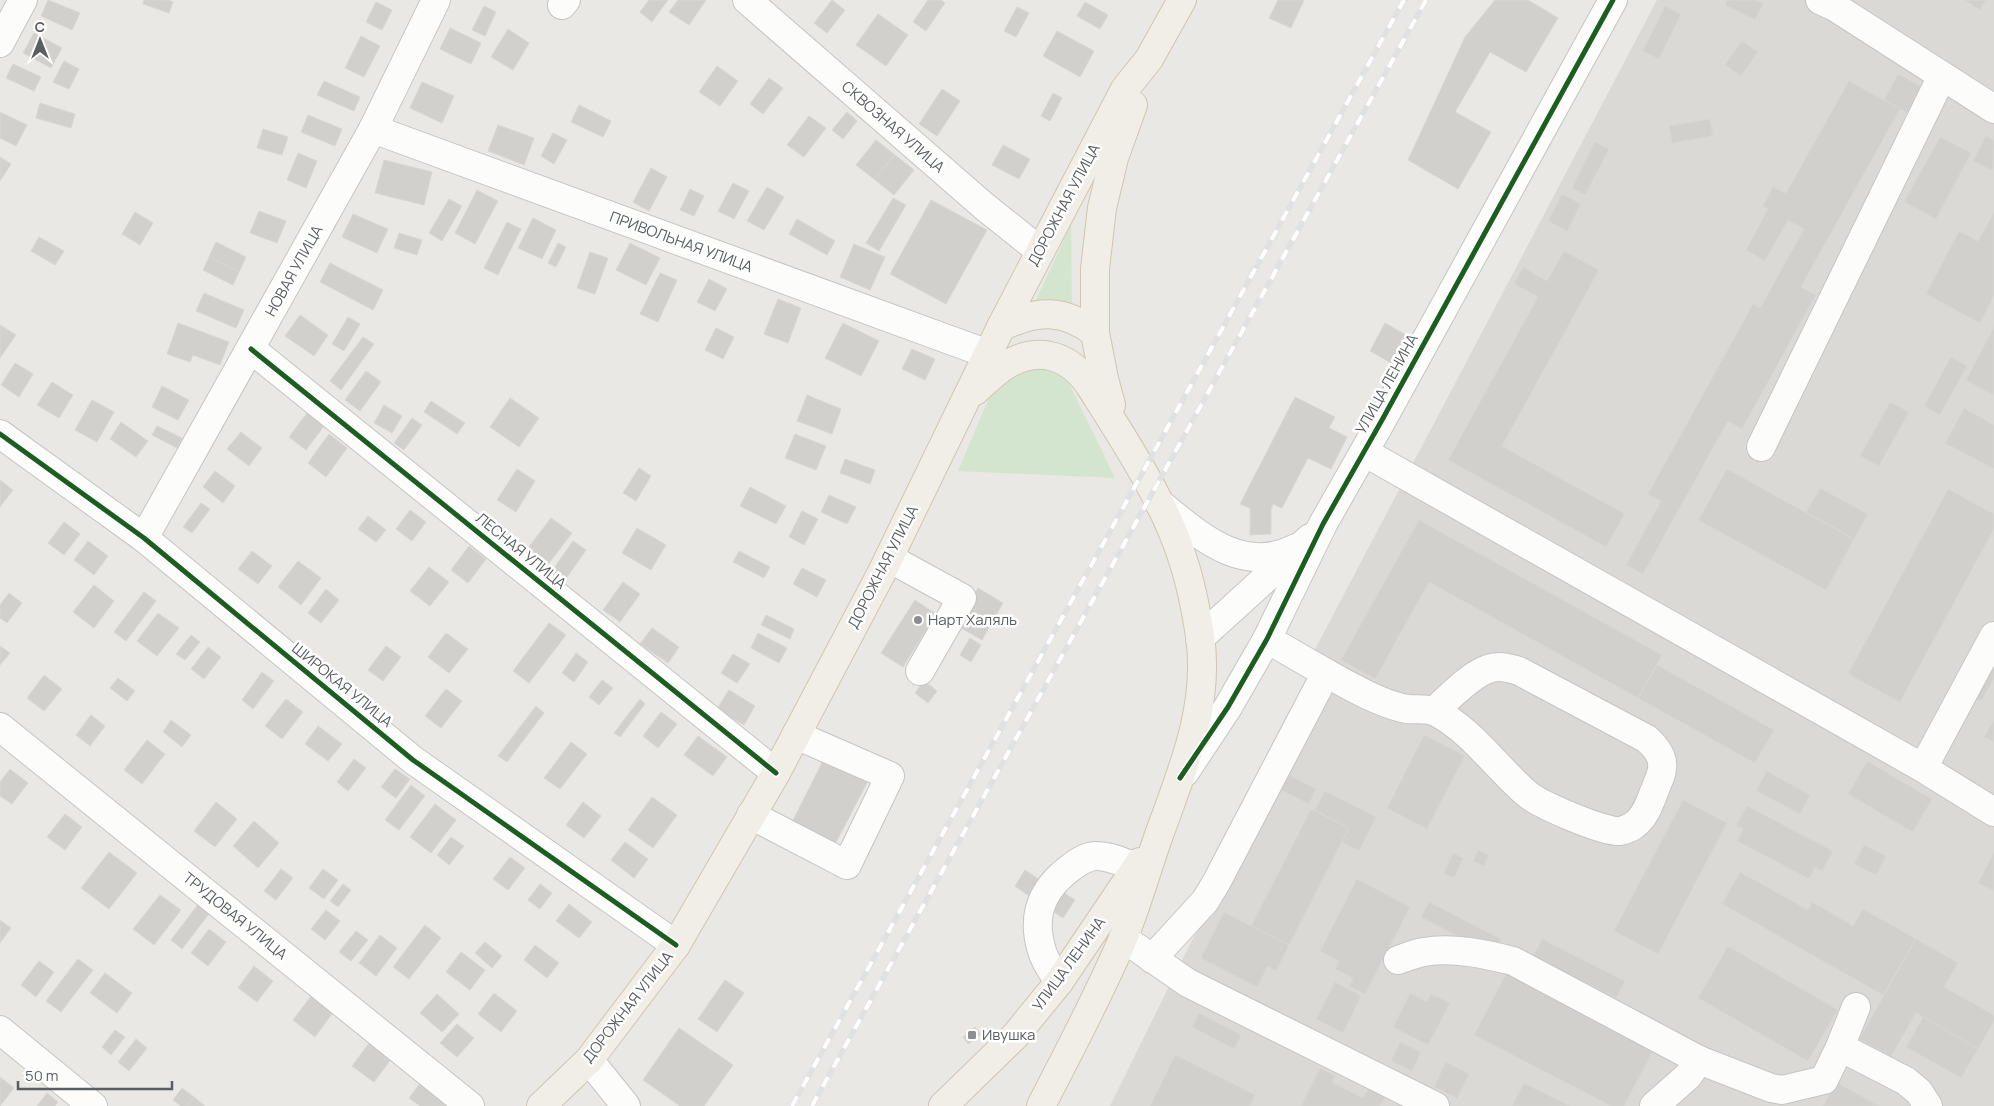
<svg xmlns="http://www.w3.org/2000/svg" width="1994" height="1106" viewBox="0 0 1994 1106" font-family="Manrope,sans-serif">
  <style>
    .industrial { fill: #dbd9d5 }
    .green { fill: #d4e5cf }
    .building { fill: #d1d0cd; stroke: #d8d7d3 }
    .lines { fill: none; stroke-linecap: round; stroke-linejoin: round }
    .minor-casing { stroke: #c5c5c5; stroke-width: 30 }
    .major-casing { stroke: #d1c5b2; stroke-width: 30 }
    .minor { stroke: #fcfcfb; stroke-width: 28 }
    .major { stroke: #f1eee7; stroke-width: 28 }
    .rail-casing { stroke: #e0e1e1; stroke-width: 5.5 }
    .rail { stroke: #fff; stroke-width: 4; stroke-dasharray: 11; stroke-linecap: butt }
    .cycleway-casing { stroke: #fff; stroke-width: 8 }
    .cycleway { stroke: #1b5e20; stroke-width: 5 }
    .poi-dot { fill: #8c8e8f; stroke: #fff; stroke-width: 2 }
    .labels { text-anchor: middle; stroke-width: 5; stroke-linejoin: round; paint-order: stroke }
    .street-label { font-size: 15px; fill: #5a5e61; stroke: #fff }
    .poi-label { font-size: 15px; fill: #5a5e61; stroke: #fff; text-anchor: start }
  </style>
  <rect width="100%" height="100%" fill="#e9e8e4"/>
  <polygon class="industrial" points="1657,0 1994,0 1994,1106 1110,1106 1184,956 1334,668 1312,655"/>
  <g class="green">
    <polygon points="1071,225 1072,305 1035,302"/>
    <polygon points="1047,364 1065,375 1115,478 958,471 991,393 1002,376"/>
  </g>
  <g class="building">
    <polygon points="48,0 80,13 72,30 41,16"/>
    <polygon points="144,0 168,0 173,2 169,13 143,4"/>
    <polygon points="649,0 668,0 652,22 640,12"/>
    <polygon points="678,0 706,0 689,25 669,12"/>
    <polygon points="832,0 845,10 827,33 814,23"/>
    <polygon points="928,0 941,0 945,3 926,31 913,22"/>
    <polygon points="1278,0 1304,0 1291,28 1269,18"/>
    <polygon points="1495,0 1528,0 1558,18 1526,72 1490,52 1455,112 1491,132 1458,189 1408,160 1465,37"/>
    <polygon points="1727,0 1755,0 1763,4 1755,20 1725,5"/>
    <polygon points="1964,0 1986,0 1980,10"/>
    <polygon points="376,2 392,10 382,30 366,22"/>
    <polygon points="1085,2 1108,15 1100,29 1077,16"/>
    <polygon points="484,6 496,12 485,36 472,30"/>
    <polygon points="1665,6 1681,14 1659,59 1643,51"/>
    <polygon points="1017,7 1029,13 1016,37 1004,31"/>
    <polygon points="878,14 908,35 886,66 856,45"/>
    <polygon points="450,28 481,43 471,64 440,49"/>
    <polygon points="508,29 529,43 513,70 491,57"/>
    <polygon points="1057,31 1094,51 1080,77 1043,56"/>
    <polygon points="34,33 62,48 51,68 23,53"/>
    <polygon points="361,36 380,46 364,77 345,68"/>
    <polygon points="1742,41 1758,52 1741,76 1725,65"/>
    <polygon points="64,61 79,69 69,89 53,82"/>
    <polygon points="13,64 41,77 34,91 6,78"/>
    <polygon points="717,66 738,81 720,106 699,92"/>
    <polygon points="1898,74 1924,88 1910,114 1884,100"/>
    <polygon points="769,78 783,88 763,114 750,104"/>
    <polygon points="324,81 360,97 354,111 317,95"/>
    <polygon points="1849,81 1900,109 1801,287 1816,295 1742,429 1728,421 1643,574 1626,565 1661,501 1648,494 1753,304 1760,308 1804,229 1788,220 1765,261 1746,250 1768,209 1763,206 1773,187 1786,193"/>
    <polygon points="422,82 454,96 442,123 410,108"/>
    <polygon points="942,89 960,101 937,136 919,124"/>
    <polygon points="1053,93 1062,98 1050,121 1041,116"/>
    <polygon points="40,103 75,114 71,128 36,118"/>
    <polygon points="579,105 611,121 603,137 571,122"/>
    <polygon points="0,112 27,125 16,146 0,138"/>
    <polygon points="847,112 857,121 843,139 832,130"/>
    <polygon points="308,115 342,129 335,146 301,132"/>
    <polygon points="809,116 826,128 804,157 787,145"/>
    <polygon points="1710,119 1713,136 1672,143 1669,126"/>
    <polygon points="498,125 534,138 524,165 488,151"/>
    <polygon points="263,129 288,137 282,155 257,148"/>
    <polygon points="553,133 567,140 554,164 541,156"/>
    <polygon points="1986,136 1994,140 1993,171 1973,161"/>
    <polygon points="1940,137 1971,153 1936,219 1904,202"/>
    <polygon points="876,140 895,155 874,179 856,165"/>
    <polygon points="1595,142 1609,149 1585,195 1572,188"/>
    <polygon points="1003,145 1030,159 1019,179 992,165"/>
    <polygon points="298,153 317,161 306,188 287,180"/>
    <polygon points="895,155 914,170 894,195 874,179"/>
    <polygon points="0,157 11,164 0,181"/>
    <polygon points="384,160 432,172 424,205 375,193"/>
    <polygon points="651,168 667,177 649,211 633,202"/>
    <polygon points="733,183 749,191 734,219 718,211"/>
    <polygon points="767,187 784,197 764,230 747,221"/>
    <polygon points="690,189 704,196 694,216 680,210"/>
    <polygon points="477,190 498,201 475,244 455,233"/>
    <polygon points="1562,194 1581,204 1567,231 1548,221"/>
    <polygon points="893,198 906,205 879,251 866,243"/>
    <polygon points="449,199 462,206 442,241 429,233"/>
    <polygon points="931,200 987,230 946,304 890,274"/>
    <polygon points="259,211 286,221 277,243 250,233"/>
    <polygon points="135,212 153,223 140,245 122,234"/>
    <polygon points="1994,212 1994,296 1980,323 1926,294 1959,231 1978,241"/>
    <polygon points="353,214 388,229 377,253 342,237"/>
    <polygon points="533,218 556,230 542,259 518,248"/>
    <polygon points="797,219 835,241 827,255 789,234"/>
    <polygon points="507,222 521,229 498,275 484,268"/>
    <polygon points="399,233 422,240 417,255 394,248"/>
    <polygon points="39,237 64,251 55,265 31,251"/>
    <polygon points="216,242 246,257 239,272 209,257"/>
    <polygon points="558,243 566,247 556,267 548,263"/>
    <polygon points="630,243 660,258 646,285 616,270"/>
    <polygon points="854,244 885,257 870,290 840,277"/>
    <polygon points="1564,251 1599,270 1502,446 1625,514 1606,547 1448,460 1538,297 1514,284 1523,267 1547,281"/>
    <polygon points="590,252 608,258 595,294 577,288"/>
    <polygon points="209,257 239,272 233,285 203,270"/>
    <polygon points="330,263 383,290 373,310 320,282"/>
    <polygon points="660,273 677,280 658,322 640,314"/>
    <polygon points="709,279 727,289 715,311 697,302"/>
    <polygon points="204,293 244,310 236,328 196,311"/>
    <polygon points="778,299 801,308 788,343 764,334"/>
    <polygon points="300,315 328,335 314,356 285,336"/>
    <polygon points="348,317 360,324 344,351 332,344"/>
    <polygon points="178,323 229,342 220,365 193,355 190,362 167,354"/>
    <polygon points="843,323 879,341 861,376 825,358"/>
    <polygon points="1385,323 1406,335 1391,363 1370,351"/>
    <polygon points="0,325 16,335 0,358"/>
    <polygon points="1994,327 1994,394 1993,395 1966,380"/>
    <polygon points="716,328 734,337 723,359 705,350"/>
    <polygon points="363,337 374,344 341,390 330,381"/>
    <polygon points="912,349 935,359 925,380 902,369"/>
    <polygon points="1951,357 1967,366 1940,415 1924,406"/>
    <polygon points="15,363 33,374 19,397 1,385"/>
    <polygon points="366,371 381,382 360,411 345,400"/>
    <polygon points="52,382 73,395 59,418 37,405"/>
    <polygon points="162,386 189,400 178,420 152,407"/>
    <polygon points="807,395 841,409 832,434 797,421"/>
    <polygon points="1295,397 1335,417 1329,428 1347,437 1331,469 1308,458 1282,508 1273,504 1271,510 1271,534 1250,535 1250,508 1240,504"/>
    <polygon points="510,398 539,418 519,447 490,427"/>
    <polygon points="92,400 114,412 97,442 75,430"/>
    <polygon points="431,401 465,423 457,434 424,412"/>
    <polygon points="1890,402 1909,412 1879,466 1860,456"/>
    <polygon points="384,405 402,416 392,433 374,423"/>
    <polygon points="1964,408 1994,425 1994,469 1945,443"/>
    <polygon points="307,413 324,426 306,450 289,437"/>
    <polygon points="412,418 422,425 404,450 394,443"/>
    <polygon points="121,422 148,441 136,457 110,439"/>
    <polygon points="157,426 182,438 177,448 152,435"/>
    <polygon points="241,432 262,448 249,466 227,449"/>
    <polygon points="329,434 347,448 326,477 308,463"/>
    <polygon points="795,434 826,446 816,470 785,458"/>
    <polygon points="845,459 875,470 870,484 840,473"/>
    <polygon points="639,468 651,476 636,501 623,493"/>
    <polygon points="517,469 535,481 516,512 497,500"/>
    <polygon points="1727,469 1854,539 1826,590 1698,520"/>
    <polygon points="215,471 235,486 223,503 203,487"/>
    <polygon points="0,480 13,490 0,507"/>
    <polygon points="750,487 786,506 776,524 740,506"/>
    <polygon points="1820,488 1868,514 1854,539 1806,512"/>
    <polygon points="1948,489 1994,514 1994,529 1900,702 1848,674"/>
    <polygon points="829,495 856,507 847,524 821,512"/>
    <polygon points="201,503 210,509 192,533 183,527"/>
    <polygon points="410,510 426,522 412,541 396,529"/>
    <polygon points="802,511 818,519 804,545 789,537"/>
    <polygon points="368,516 386,530 376,542 358,529"/>
    <polygon points="551,518 572,533 549,563 528,548"/>
    <polygon points="1419,520 1662,655 1638,698 1429,582 1375,679 1341,660"/>
    <polygon points="64,522 80,534 64,555 48,543"/>
    <polygon points="637,528 666,545 651,570 622,553"/>
    <polygon points="88,541 108,556 94,575 74,560"/>
    <polygon points="573,541 586,550 565,580 552,571"/>
    <polygon points="469,546 486,559 468,583 451,570"/>
    <polygon points="252,551 272,566 258,584 238,569"/>
    <polygon points="739,551 770,567 764,578 733,562"/>
    <polygon points="298,561 321,578 301,605 278,587"/>
    <polygon points="429,567 449,582 430,606 410,591"/>
    <polygon points="802,568 826,580 817,597 793,584"/>
    <polygon points="623,582 640,594 620,622 603,610"/>
    <polygon points="94,585 114,601 94,628 73,612"/>
    <polygon points="978,588 1003,603 982,640 956,625"/>
    <polygon points="326,589 339,600 321,623 308,613"/>
    <polygon points="144,592 156,601 126,641 114,632"/>
    <polygon points="9,593 22,603 7,623 0,618 0,605"/>
    <polygon points="915,600 936,614 903,667 881,653"/>
    <polygon points="158,613 179,628 157,656 137,641"/>
    <polygon points="766,615 794,629 790,639 761,625"/>
    <polygon points="549,623 566,635 529,683 513,671"/>
    <polygon points="652,628 679,647 668,663 640,644"/>
    <polygon points="446,633 468,649 449,673 428,657"/>
    <polygon points="758,633 787,648 779,663 751,648"/>
    <polygon points="191,635 200,642 185,660 176,654"/>
    <polygon points="970,638 981,645 971,662 960,655"/>
    <polygon points="0,646 10,653 0,665"/>
    <polygon points="386,646 401,657 383,681 368,670"/>
    <polygon points="208,647 221,657 204,679 191,669"/>
    <polygon points="576,653 588,662 574,682 562,673"/>
    <polygon points="733,654 750,664 737,683 721,673"/>
    <polygon points="1994,659 1994,679 1981,701 1969,694"/>
    <polygon points="1657,665 1774,730 1755,763 1638,698"/>
    <polygon points="262,672 274,681 253,709 242,700"/>
    <polygon points="44,675 62,689 44,711 27,698"/>
    <polygon points="118,678 135,691 127,701 110,688"/>
    <polygon points="602,680 613,688 599,705 589,697"/>
    <polygon points="924,681 937,691 928,703 915,693"/>
    <polygon points="446,689 462,701 441,728 425,716"/>
    <polygon points="729,690 755,706 744,725 717,709"/>
    <polygon points="286,699 303,712 282,739 265,726"/>
    <polygon points="640,699 645,704 620,737 614,733"/>
    <polygon points="536,706 544,713 507,762 498,756"/>
    <polygon points="661,712 677,724 658,748 643,736"/>
    <polygon points="91,715 105,726 90,746 76,735"/>
    <polygon points="171,720 191,735 182,747 163,732"/>
    <polygon points="1994,720 1994,742 1984,737"/>
    <polygon points="318,726 342,744 328,761 305,744"/>
    <polygon points="1424,735 1465,756 1427,829 1387,808"/>
    <polygon points="698,736 727,757 713,776 684,755"/>
    <polygon points="147,740 165,754 142,784 124,770"/>
    <polygon points="571,742 587,754 560,789 544,778"/>
    <polygon points="354,759 366,768 348,791 337,782"/>
    <polygon points="824,759 868,781 832,850 789,828"/>
    <polygon points="1867,761 1932,799 1913,832 1848,794"/>
    <polygon points="10,769 28,783 12,804 0,796 0,782"/>
    <polygon points="395,769 410,779 396,798 381,787"/>
    <polygon points="1767,771 1810,795 1800,814 1756,791"/>
    <polygon points="1289,775 1316,789 1309,804 1281,790"/>
    <polygon points="411,785 425,796 399,830 385,820"/>
    <polygon points="1325,791 1376,817 1359,851 1342,842 1349,828 1315,810"/>
    <polygon points="652,797 677,815 653,848 628,830"/>
    <polygon points="1683,800 1727,823 1658,954 1614,931"/>
    <polygon points="216,802 237,819 215,847 194,831"/>
    <polygon points="583,802 601,816 584,838 566,825"/>
    <polygon points="435,804 456,820 431,853 410,837"/>
    <polygon points="1747,806 1833,851 1822,871 1815,867 1809,879 1737,841 1743,829 1736,826"/>
    <polygon points="1311,809 1349,828 1289,945 1251,926"/>
    <polygon points="65,814 82,827 65,850 47,837"/>
    <polygon points="254,821 279,843 258,868 233,846"/>
    <polygon points="451,837 464,846 449,865 437,855"/>
    <polygon points="625,842 648,859 634,878 611,860"/>
    <polygon points="1864,845 1886,856 1876,875 1854,864"/>
    <polygon points="1478,850 1489,855 1484,866 1473,861"/>
    <polygon points="109,852 137,873 109,909 81,888"/>
    <polygon points="1994,852 1994,891 1978,883"/>
    <polygon points="1453,853 1463,858 1454,878 1444,873"/>
    <polygon points="510,857 525,868 508,890 493,879"/>
    <polygon points="281,869 293,878 276,900 264,891"/>
    <polygon points="323,869 338,880 324,899 309,888"/>
    <polygon points="1025,870 1043,882 1032,898 1015,886"/>
    <polygon points="1740,872 1808,910 1812,902 1853,926 1863,909 1916,939 1883,995 1722,904"/>
    <polygon points="1043,879 1075,900 1063,918 1031,897"/>
    <polygon points="1357,879 1410,907 1365,994 1349,986 1353,978 1335,969 1339,961 1320,951"/>
    <polygon points="343,884 351,890 338,907 330,901"/>
    <polygon points="540,884 552,893 540,909 528,900"/>
    <polygon points="160,895 181,910 154,945 133,929"/>
    <polygon points="203,898 215,906 182,949 171,940"/>
    <polygon points="1429,902 1501,939 1493,954 1421,917"/>
    <polygon points="569,904 592,922 579,938 556,921"/>
    <polygon points="326,910 340,921 325,940 311,929"/>
    <polygon points="1224,912 1289,945 1276,971 1268,966 1257,987 1201,958"/>
    <polygon points="0,920 11,928 0,943"/>
    <polygon points="425,925 441,938 409,979 393,967"/>
    <polygon points="209,929 226,942 208,966 191,953"/>
    <polygon points="356,931 368,940 351,961 339,952"/>
    <polygon points="380,935 397,948 376,976 359,963"/>
    <polygon points="1542,939 1625,981 1616,998 1533,956"/>
    <polygon points="1916,939 1958,963 1944,987 1994,1015 1994,1021 1978,1049 1916,1013 1891,1057 1859,1039"/>
    <polygon points="485,942 502,956 492,968 475,953"/>
    <polygon points="535,945 559,963 547,978 524,960"/>
    <polygon points="1728,946 1838,1010 1808,1061 1698,998"/>
    <polygon points="461,952 485,970 470,990 446,972"/>
    <polygon points="78,959 93,970 61,1012 46,1001"/>
    <polygon points="39,961 54,972 36,997 21,985"/>
    <polygon points="254,966 273,981 257,1002 238,988"/>
    <polygon points="1509,968 1656,1045 1624,1106 1611,1106 1474,1035"/>
    <polygon points="105,973 132,993 117,1013 90,993"/>
    <polygon points="725,980 744,993 717,1032 698,1019"/>
    <polygon points="1335,982 1361,996 1343,1033 1316,1019"/>
    <polygon points="315,991 337,1007 315,1037 293,1020"/>
    <polygon points="494,993 517,1011 501,1032 478,1014"/>
    <polygon points="1410,993 1427,1002 1431,994 1450,1003 1428,1045 1393,1027"/>
    <polygon points="437,994 459,1014 442,1032 420,1013"/>
    <polygon points="1199,1013 1241,1035 1234,1049 1192,1027"/>
    <polygon points="1923,1017 1978,1049 1961,1078 1906,1047"/>
    <polygon points="457,1024 474,1038 457,1057 440,1043"/>
    <polygon points="975,1027 981,1034 968,1044 963,1037"/>
    <polygon points="679,1028 733,1065 704,1106 680,1106 643,1080"/>
    <polygon points="115,1030 125,1037 111,1055 102,1047"/>
    <polygon points="136,1039 147,1048 129,1071 118,1062"/>
    <polygon points="370,1042 392,1058 374,1082 352,1066"/>
    <polygon points="1400,1042 1421,1052 1412,1071 1391,1061"/>
    <polygon points="1175,1055 1255,1095 1250,1106 1150,1106"/>
    <polygon points="1446,1062 1469,1074 1457,1098 1434,1087"/>
    <polygon points="1320,1068 1335,1076 1332,1082 1363,1098 1369,1087 1386,1095 1380,1106 1301,1106"/>
    <polygon points="0,1077 14,1088 0,1106"/>
    <polygon points="421,1082 449,1103 447,1106 420,1106 409,1098"/>
    <polygon points="1836,1082 1879,1106 1823,1106"/>
    <polygon points="1524,1083 1570,1106 1512,1106"/>
    <polygon points="182,1088 194,1097 187,1106 181,1106 173,1100"/>
    <polygon points="47,1093 58,1102 55,1106 37,1106"/>
    <polygon points="194,1097 205,1106 187,1106"/>
  </g>
  <g class="lines">
    <g class="minor-casing">
      <g id="minor">
        <polyline points="747,0 985,207 1040,251"/>
        <polyline points="1820,0 1835,7 1994,109"/>
        <polyline points="562,5 566,0"/>
        <polyline points="0,43 23,0"/>
        <polyline points="373,129 988,354"/>
        <polyline points="251,349 776,773"/>
        <polyline points="0,434 144,538 413,760 676,945"/>
        <polyline points="1761,447 1942,76"/>
        <polyline points="1364,452 1923,768 1994,812"/>
        <path d="M1159,503C1199,535 1242,576 1296,548"/>
        <polyline points="144,538 373,129 436,0"/>
        <polyline points="889,558 962,598 920,671"/>
        <polyline points="1200,638 1310,538"/>
        <path d="M1326,673C1350,686 1375,701 1402,708C1412,711 1426,707 1436,712C1472,731 1495,766 1526,793C1538,804 1605,833 1620,831C1624,830 1632,827 1634,825C1647,816 1652,796 1658,782C1667,763 1661,752 1647,739L1519,671C1509,668 1499,665 1488,669C1470,675 1449,698 1434,711"/>
        <polyline points="0,727 470,1106"/>
        <polyline points="1923,768 1994,636"/>
        <polyline points="1185,772 1228,707 1267,639 1323,524 1382,420 1613,0"/>
        <polyline points="751,815 847,865 890,776 796,735"/>
        <polyline points="1123,938 1188,983 1435,1106"/>
        <polyline points="1152,959 1205,901 1216,883 1326,673 1267,639"/>
        <path d="M1398,960C1407,957 1416,953 1424,952C1453,947 1485,954 1513,961L1699,1060"/>
        <path d="M1059,982C1053,972 1045,962 1042,951C1032,919 1039,894 1065,872C1074,865 1083,857 1095,856C1108,855 1124,863 1136,867"/>
        <polyline points="0,1030 93,1106"/>
        <polyline points="1840,1047 1906,1081 1919,1092 1928,1106"/>
        <polyline points="589,1060 626,1106"/>
        <polyline points="1654,1106 1688,1076 1699,1060 1771,1088 1782,1090 1824,1080 1840,1047 1856,1007"/>
      </g>
    </g>
    <g class="major-casing">
      <g id="major">
        <path d="M1001,327C1036,310 1064,308 1095,333"/>
        <path d="M975,391C984,383 993,374 1003,367C1038,344 1071,355 1092,389C1125,441 1165,502 1183,560C1191,584 1196,610 1200,636C1210,705 1183,769 1160,832C1147,868 1137,906 1122,941C1098,997 1069,1051 1041,1106"/>
        <polyline points="1111,405 1104,379 1095,333 1095,269 1102,208 1114,158 1133,105"/>
        <polyline points="541,1106 589,1060 676,945 776,773 882,572 1001,327 1125,89 1149,59 1182,0"/>
        <polyline points="943,1106 1015,1036 1059,982 1140,862"/>
      </g>
    </g>
    <use href="#minor" class="minor"/>
    <use href="#major" class="major"/>
    <g class="rail-casing">
      <g id="rail">
        <polyline points="792,1106 1404,0"/>
        <polyline points="812,1106 1426,0"/>
      </g>
    </g>
    <use href="#rail" class="rail"/>
    <g class="cycleway-casing">
      <g id="cycleway">
        <polyline points="251,349 776,773"/>
        <polyline points="0,434 144,538 413,760 676,945"/>
        <polyline points="1180,778 1228,707 1267,639 1323,524 1382,420 1613,0"/>
      </g>
    </g>
    <use href="#cycleway" class="cycleway"/>
  </g>
  <g class="poi-dot">
    <circle cx="918" cy="620" r="5"/>
    <rect x="967" y="1030" width="10" height="10" rx="2.5"/>
  </g>
  <g class="labels">
    <g class="street-label">
      <text transform="translate(893 127) rotate(41)" y="5">СКВОЗНАЯ УЛИЦА</text>
      <text transform="translate(1064 205) rotate(-62)" y="5">ДОРОЖНАЯ УЛИЦА</text>
      <text transform="translate(681 242) rotate(20)" y="5">ПРИВОЛЬНАЯ УЛИЦА</text>
      <text transform="translate(294 271) rotate(-61)" y="5">НОВАЯ УЛИЦА</text>
      <text transform="translate(1387 384) rotate(-61)" y="5">УЛИЦА ЛЕНИНА</text>
      <text transform="translate(521 551) rotate(39)" y="5">ЛЕСНАЯ УЛИЦА</text>
      <text transform="translate(883 567) rotate(-63)" y="5">ДОРОЖНАЯ УЛИЦА</text>
      <text transform="translate(342 685) rotate(39)" y="5">ШИРОКАЯ УЛИЦА</text>
      <text transform="translate(235 916) rotate(39)" y="5">ТРУДОВАЯ УЛИЦА</text>
      <text transform="translate(1069 964) rotate(-54)" y="5">УЛИЦА ЛЕНИНА</text>
      <text transform="translate(628 1007) rotate(-52)" y="5">ДОРОЖНАЯ УЛИЦА</text>
    </g>
    <g class="poi-label">
      <text x="928" y="625">Нарт Халяль</text>
      <text x="982" y="1040">Ивушка</text>
    </g>
  </g>
  <g transform="translate(40 40)" stroke="#ffffff" stroke-width="4" paint-order="stroke">
  <path d="M0-4L9 19L0 12L-9 19Z" fill="#5a5e61"/>
  <text y="-8" font-size="14" font-weight="bold" text-anchor="middle" fill="#5a5e61">С</text>
  </g>
  <path d="M18 1081v8h154v-8" fill="none" stroke="#5a5e61" stroke-width="2.5"/>
  <text x="25" y="1081" font-size="15" fill="#5a5e61" stroke="#ffffff" stroke-width="4" paint-order="stroke">50 m</text>
</svg>
